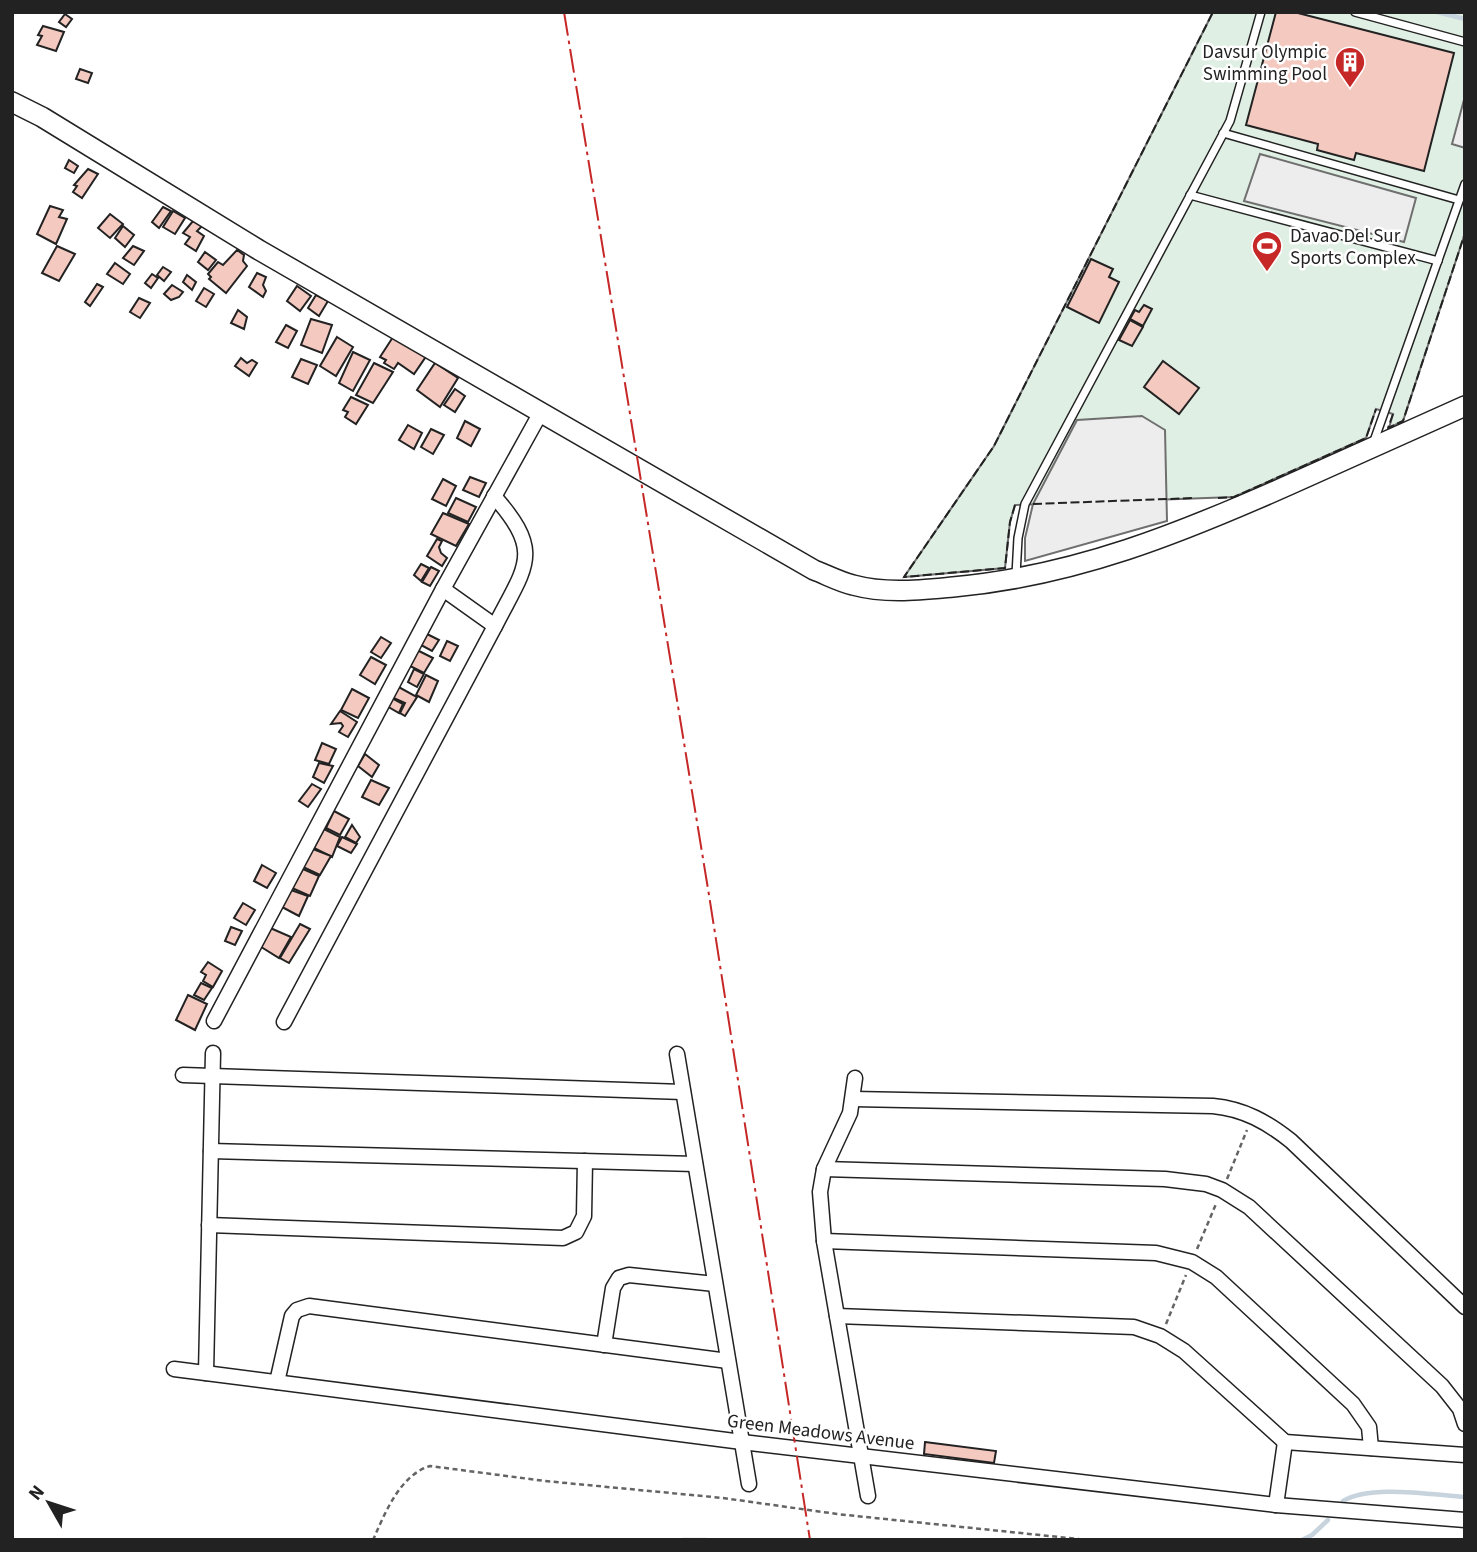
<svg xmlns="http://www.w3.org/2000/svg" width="1477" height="1552" viewBox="0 0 1477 1552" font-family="'Source Sans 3',sans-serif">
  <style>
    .green { fill: #e0efe3; stroke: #6f6f6f; stroke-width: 2 }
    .parking { fill: #ededed; stroke: #6f6f6f; stroke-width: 2 }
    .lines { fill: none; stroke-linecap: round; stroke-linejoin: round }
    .stream { stroke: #c7d3dd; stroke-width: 4.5 }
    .building { fill: #f3c9c0; stroke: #222; stroke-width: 2 }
    .lane-casing { stroke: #222; stroke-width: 10 }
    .street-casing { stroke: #222; stroke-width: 17 }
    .secondary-casing { stroke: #222; stroke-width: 22 }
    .path { stroke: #646464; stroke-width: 2.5; stroke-dasharray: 5 3.5; stroke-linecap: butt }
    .lane { stroke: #fff; stroke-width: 7 }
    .street { stroke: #fff; stroke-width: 14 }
    .secondary { stroke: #fff; stroke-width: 19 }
    .fence { stroke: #222; stroke-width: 2; stroke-dasharray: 9 3.5; stroke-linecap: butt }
    .power { stroke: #c62828; stroke-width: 2; stroke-dasharray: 24 5 3.5 5; stroke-linecap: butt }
    .labels { text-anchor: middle; stroke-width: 5; stroke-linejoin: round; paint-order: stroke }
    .poi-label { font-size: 19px; fill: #222; stroke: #fff; text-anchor: end }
    .street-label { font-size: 19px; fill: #222; stroke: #fff }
  </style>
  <rect width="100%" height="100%" fill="#fff"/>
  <polygon class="green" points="1213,12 1465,12 1465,233 1403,421 1389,428 1393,414 1376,409 1366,438 1234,497 1015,505 1010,522 1005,568 904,577 994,446"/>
  <g class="parking">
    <polygon points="1465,96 1465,148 1452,144"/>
    <polygon points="1260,154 1416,198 1404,242 1244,201"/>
    <polygon points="1142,416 1165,430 1167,521 1025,561 1025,538 1033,504 1077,420"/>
  </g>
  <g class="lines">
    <g class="stream">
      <polyline points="1437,12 1465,19"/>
      <path d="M1343,1501C1370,1484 1433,1495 1465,1497"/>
      <polyline points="683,1540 706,1540"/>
      <polyline points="1302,1540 1312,1535 1328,1520"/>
    </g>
  </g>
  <g class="building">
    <polygon points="1276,12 1294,12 1454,53 1424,171 1356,153 1354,160 1317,150 1318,144 1246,125"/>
    <polygon points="65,14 72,19 66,27 59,22"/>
    <polygon points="43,26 64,32 56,51 37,45 42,36 38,35"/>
    <polygon points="80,69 92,73 88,83 76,79"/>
    <polygon points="69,160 78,166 74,173 65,168"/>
    <polygon points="88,169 98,174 82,198 73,192 77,186 74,185"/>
    <polygon points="50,206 63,210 59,217 67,219 56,244 37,234"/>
    <polygon points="163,207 171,211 159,228 152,222"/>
    <polygon points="173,211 185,218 175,234 163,227"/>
    <polygon points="110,214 123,224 110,238 98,228"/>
    <polygon points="193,221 203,225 197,231 204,236 196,251 185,244 190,237 183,233"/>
    <polygon points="123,226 134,235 125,247 115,238"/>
    <polygon points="57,246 75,254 59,281 42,273"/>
    <polygon points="133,246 144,251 134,265 123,258"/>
    <polygon points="237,250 244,255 243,261 247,266 226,293 209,279 211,277 208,274 218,262 223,265"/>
    <polygon points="205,252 216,260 208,270 198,262"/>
    <polygon points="1091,259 1113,269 1109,277 1119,282 1099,323 1067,307"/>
    <polygon points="115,263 130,274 123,284 107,274"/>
    <polygon points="163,267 171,272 164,281 157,275"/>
    <polygon points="257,273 266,277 263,285 266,291 263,297 249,287"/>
    <polygon points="152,274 158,278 151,288 145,283"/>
    <polygon points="187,275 196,282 192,290 183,282"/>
    <polygon points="97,284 103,287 90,306 85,302"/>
    <polygon points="172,285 183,292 179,297 171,300 164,294"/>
    <polygon points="297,286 311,296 300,311 287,301"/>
    <polygon points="204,288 214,294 206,307 196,301"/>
    <polygon points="316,295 328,301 319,316 308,308"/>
    <polygon points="139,298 150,303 140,318 130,312"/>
    <polygon points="1144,305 1152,309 1143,326 1130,319 1135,310 1139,312"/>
    <polygon points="238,310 247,317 244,329 231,323"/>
    <polygon points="311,319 332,325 322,353 301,345"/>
    <polygon points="1130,320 1143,327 1132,346 1119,340"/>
    <polygon points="286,325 297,331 288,348 276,342"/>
    <polygon points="337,337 353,347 336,376 320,366"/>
    <polygon points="393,337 427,355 414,374 398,363 394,369 384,363 386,360 380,357"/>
    <polygon points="353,352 370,360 353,391 339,383"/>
    <polygon points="241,358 247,363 252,360 257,363 249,376 235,366"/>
    <polygon points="301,359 317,365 308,384 292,377"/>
    <polygon points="1163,361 1199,388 1179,414 1144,387"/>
    <polygon points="374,363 393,372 373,403 356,395"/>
    <polygon points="435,363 458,378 440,407 417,390"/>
    <polygon points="455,389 465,396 455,412 444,405"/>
    <polygon points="351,397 368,405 356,424 345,417 348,412 343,410"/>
    <polygon points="465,421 480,429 471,446 457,438"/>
    <polygon points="408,425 422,433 414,449 399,440"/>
    <polygon points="431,429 444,435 433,454 421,447"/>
    <polygon points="470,477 486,483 479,497 463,490"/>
    <polygon points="443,479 456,486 446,506 432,499"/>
    <polygon points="456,498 476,507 468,522 448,513"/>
    <polygon points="443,513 469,524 456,546 431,534"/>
    <polygon points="437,539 442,541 439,547 441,553 447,558 442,566 427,556"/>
    <polygon points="421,564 429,568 421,581 414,575"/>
    <polygon points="431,567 439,571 430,586 422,582"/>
    <polygon points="427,634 439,640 432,651 421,645"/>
    <polygon points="381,637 391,643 381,658 371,652"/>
    <polygon points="447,641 458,646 450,661 440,656"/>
    <polygon points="415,649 433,658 424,673 406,664"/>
    <polygon points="371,657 386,665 375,684 360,675"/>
    <polygon points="414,669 424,674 417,687 408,682"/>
    <polygon points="426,675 438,681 429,702 416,695"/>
    <polygon points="395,685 417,697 405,716 400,713 405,703 389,696"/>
    <polygon points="352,689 369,698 358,718 341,710"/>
    <polygon points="390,697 403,704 399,713 385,705"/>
    <polygon points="340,711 357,722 348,737 339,732 343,726 341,723 331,724"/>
    <polygon points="322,743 336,749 329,764 315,760"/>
    <polygon points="365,754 379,765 372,777 358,766"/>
    <polygon points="319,763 333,766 324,783 313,777"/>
    <polygon points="371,780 389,788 379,805 362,797"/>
    <polygon points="312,784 321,789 308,807 299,801"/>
    <polygon points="334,811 349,819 340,835 326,828"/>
    <polygon points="352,825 360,837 356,843 345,837"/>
    <polygon points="324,829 340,837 332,857 314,848"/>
    <polygon points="342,837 357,844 351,853 337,846"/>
    <polygon points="313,849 331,856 320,875 303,867"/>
    <polygon points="262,865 276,873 267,888 254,881"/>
    <polygon points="303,869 319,876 310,896 292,888"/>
    <polygon points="291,890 308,896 299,916 282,907"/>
    <polygon points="243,903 255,910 246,925 234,918"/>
    <polygon points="300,924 310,929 289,963 280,958"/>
    <polygon points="231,927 242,931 235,945 225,941"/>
    <polygon points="268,927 291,937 279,958 258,945"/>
    <polygon points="208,962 222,971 213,987 203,981 206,975 201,972"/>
    <polygon points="201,983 212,988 204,1000 194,995"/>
    <polygon points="188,995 207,1004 195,1030 176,1020"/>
    <polygon points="925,1442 996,1451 994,1463 924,1454"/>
  </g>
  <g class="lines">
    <g class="lane-casing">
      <g id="lane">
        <polyline points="1355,12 1465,42"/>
        <polyline points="1223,133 1459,200"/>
        <polyline points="1190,195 1438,261"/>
        <polyline points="1374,441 1465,184"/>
        <polyline points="1016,575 1018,538 1025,504 1230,121 1261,12"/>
      </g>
    </g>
    <g class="street-casing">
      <g id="street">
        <polyline points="443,589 495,626"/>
        <polyline points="214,1021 443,589 541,412"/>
        <path d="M284,1022L495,626C526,565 544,553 494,496"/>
        <polyline points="677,1054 749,1484"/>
        <polyline points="183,1075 683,1092"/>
        <polyline points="855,1078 850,1113 824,1169 820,1192 824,1241 868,1496"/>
        <path d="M853,1099L1213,1106C1244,1109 1267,1122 1291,1141L1465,1307"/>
        <polyline points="211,1151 695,1164"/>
        <polyline points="824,1169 1165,1179 1206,1184 1222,1190 1249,1207 1442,1386 1460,1409 1465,1424"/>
        <polyline points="209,1225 563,1238 576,1232 584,1216 585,1161"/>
        <polyline points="824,1241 1156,1253 1192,1262 1216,1277 1353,1404 1369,1427 1371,1448"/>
        <polyline points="837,1316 1134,1327 1160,1336 1184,1351 1285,1442 1465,1455"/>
        <polyline points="604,1345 613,1288 619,1278 629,1275 715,1284"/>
        <polyline points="174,1369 742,1442 1276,1505 1465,1520"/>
        <polyline points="206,1373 213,1053"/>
        <polyline points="277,1382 292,1316 297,1310 309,1306 728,1361"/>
        <polyline points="1276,1505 1285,1442"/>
      </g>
    </g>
    <g class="secondary-casing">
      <path id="secondary" d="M12,102L42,117L259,250L814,570C827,575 840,582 853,585C886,594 920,590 953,587C1075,576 1181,533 1291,484C1349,458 1407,432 1465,406"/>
    </g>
    <g class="path">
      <polyline points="1227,1179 1247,1130"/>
      <polyline points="1197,1249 1216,1204"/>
      <polyline points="1166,1324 1186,1275"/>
      <path d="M373,1540C385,1513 400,1475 430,1466L545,1481L723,1498L837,1514L1088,1540"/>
    </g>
    <use href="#lane" class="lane"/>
    <use href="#street" class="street"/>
    <use href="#secondary" class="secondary"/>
    <g class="fence">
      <polyline points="1393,414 1388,428 1403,421 1465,233"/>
      <polyline points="1218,498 1234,497 1366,438 1376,409"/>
      <polyline points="1033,504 1194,498"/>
      <polyline points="1015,505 1010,522 1005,568 904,577 994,446 1213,12"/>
    </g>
    <polyline class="power" points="564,12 709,895 810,1540"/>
  </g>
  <defs>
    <g id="building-pin" transform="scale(1.575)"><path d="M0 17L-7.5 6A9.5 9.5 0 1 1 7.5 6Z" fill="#c62828" stroke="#fff"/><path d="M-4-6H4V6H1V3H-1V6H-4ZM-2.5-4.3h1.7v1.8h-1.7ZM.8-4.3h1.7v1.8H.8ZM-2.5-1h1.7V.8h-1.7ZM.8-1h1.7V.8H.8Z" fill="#fff"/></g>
    <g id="stadium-pin" transform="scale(1.575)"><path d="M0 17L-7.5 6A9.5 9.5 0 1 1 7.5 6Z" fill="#c62828" stroke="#fff"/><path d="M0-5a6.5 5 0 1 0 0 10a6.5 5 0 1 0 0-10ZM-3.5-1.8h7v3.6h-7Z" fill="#fff"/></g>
  </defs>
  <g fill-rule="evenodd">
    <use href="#building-pin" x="1350" y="62"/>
    <use href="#stadium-pin" x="1267" y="246"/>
  </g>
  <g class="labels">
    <g class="poi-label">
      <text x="1327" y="58">Davsur Olympic<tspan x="1327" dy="22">Swimming Pool</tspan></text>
      <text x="1290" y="242" text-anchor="start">Davao Del Sur<tspan x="1290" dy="22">Sports Complex</tspan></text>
    </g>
    <g class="street-label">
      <text transform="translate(821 1431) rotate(7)" y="7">Green Meadows Avenue</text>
    </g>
  </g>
  <rect width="1477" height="1552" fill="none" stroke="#222222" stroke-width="28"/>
  <g transform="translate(49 1503) rotate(309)" stroke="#ffffff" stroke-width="5" paint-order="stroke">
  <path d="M0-5L12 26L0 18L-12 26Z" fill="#222222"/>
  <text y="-10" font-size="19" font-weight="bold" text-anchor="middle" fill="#222222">N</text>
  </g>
</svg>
